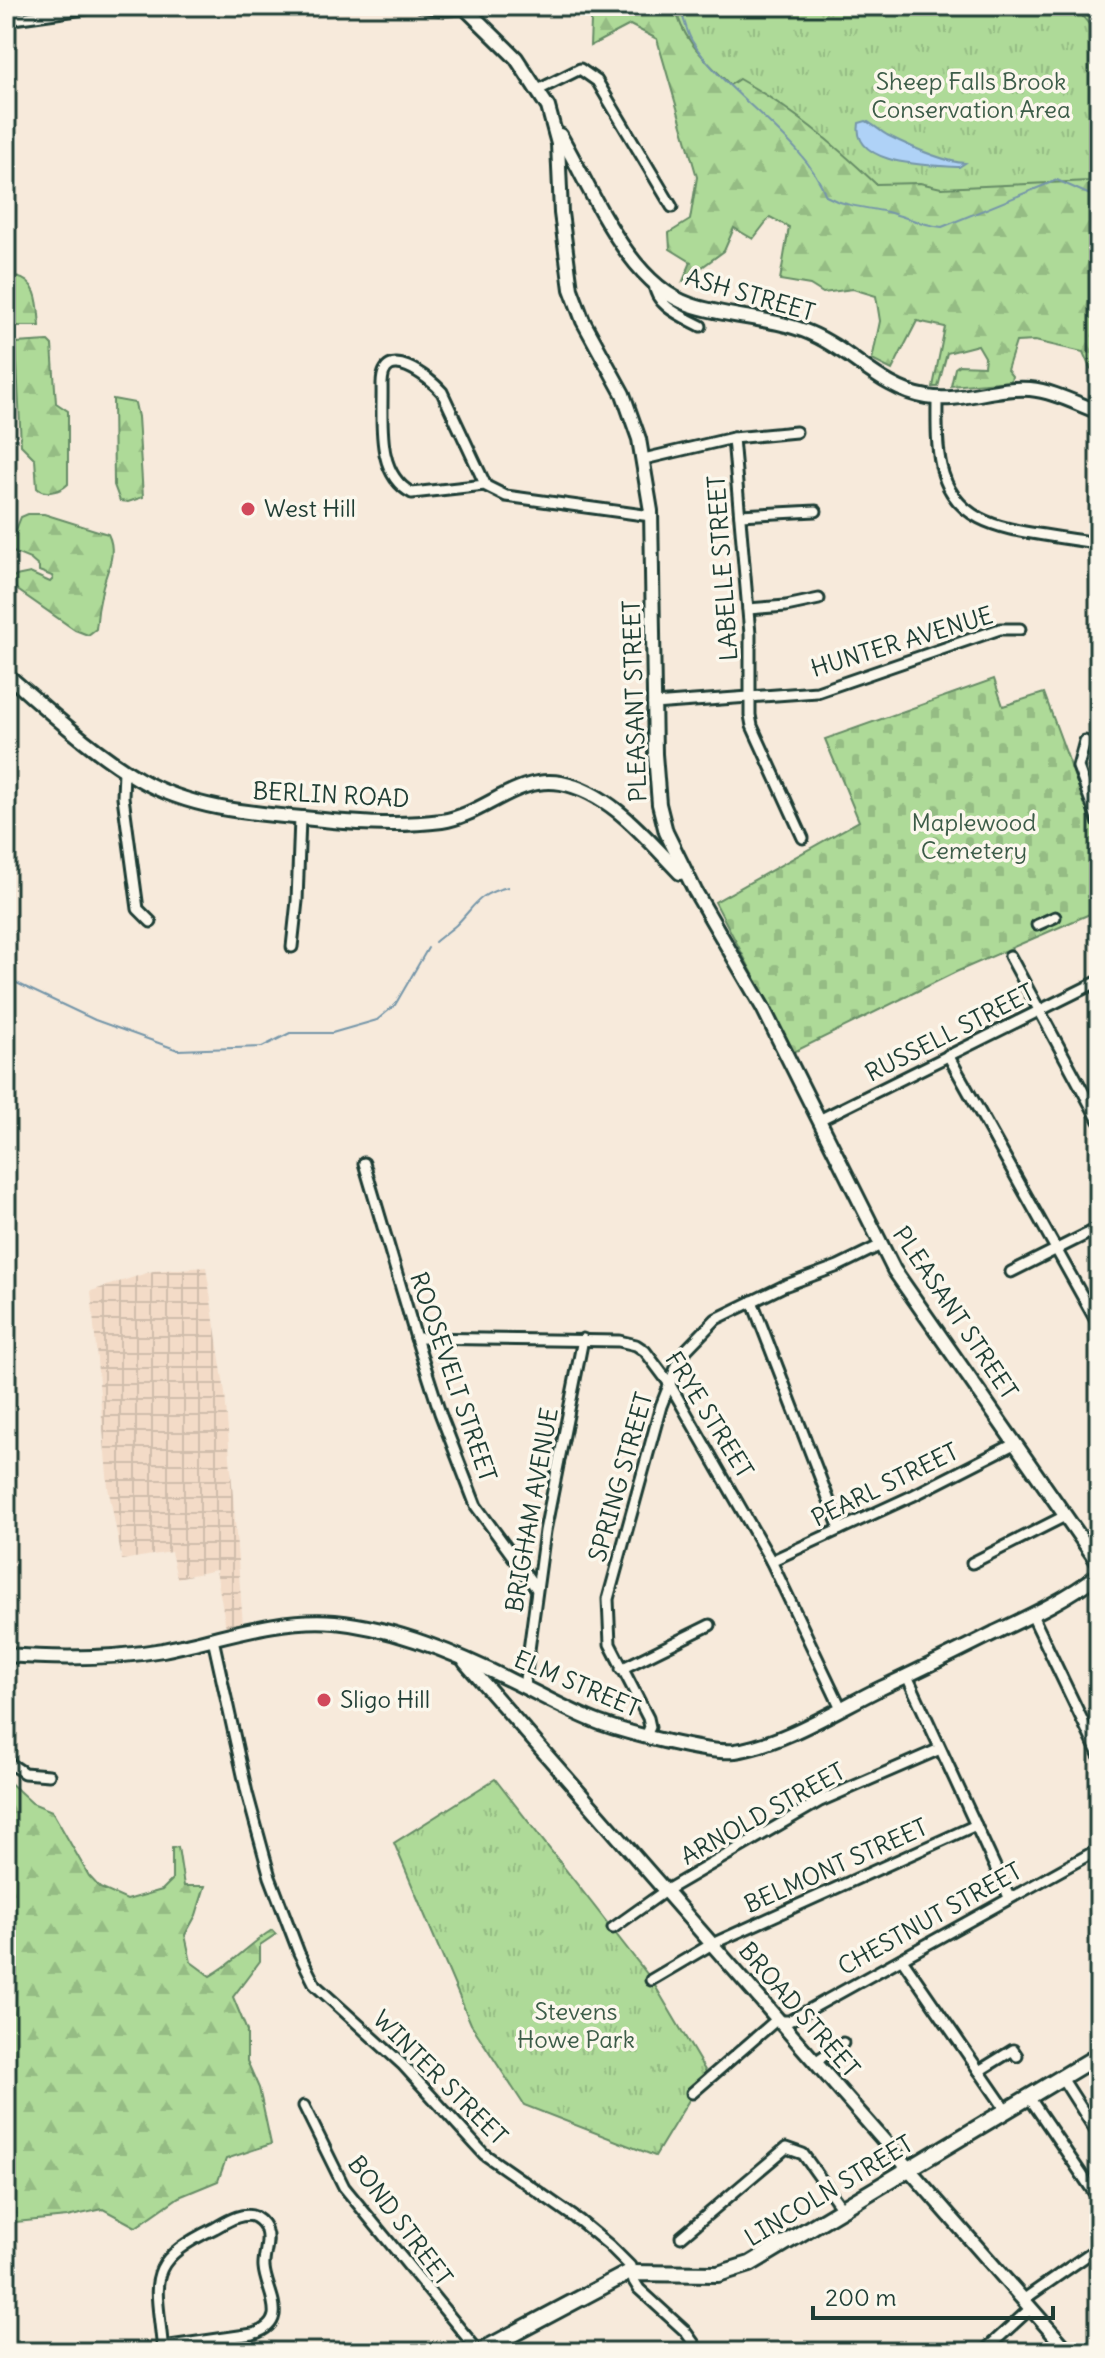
<svg xmlns="http://www.w3.org/2000/svg" width="1105" height="2358" viewBox="0 0 1105 2358" font-family="Delius,sans-serif">
  <style>
    .industrial { fill: url(#industrial-grid) }
    .forest { fill: url(#forest-firs); stroke: #668c66; stroke-width: 2 }
    .cemetery { fill: url(#cemetery-stones); stroke: #668c66; stroke-width: 2 }
    .park { fill: url(#park-tufts); stroke: #668c66; stroke-width: 2 }
    .water { fill: #afd2f7; stroke: #7596a9; stroke-width: 2 }
    .lines { fill: none; stroke-linecap: round; stroke-linejoin: round }
    .stream { stroke: #7596a9; stroke-width: 2 }
    .minor-casing { stroke: #1f3d34; stroke-width: 15 }
    .tertiary-casing { stroke: #1f3d34; stroke-width: 18 }
    .primary-casing { stroke: #1f3d34; stroke-width: 20 }
    .minor { stroke: #fbf7ec; stroke-width: 9 }
    .tertiary { stroke: #fbf7ec; stroke-width: 12 }
    .primary { stroke: #fbf7ec; stroke-width: 14 }
    .poi-dot { fill: #d1495b; stroke: #fbf7ec; stroke-width: 3 }
    .labels { text-anchor: middle; stroke-width: 7; stroke-linejoin: round; paint-order: stroke }
    .park-label { font-size: 24px; fill: #3c5c48; stroke: #fbf7ec }
    .street-label { font-size: 24px; fill: #1f3d34; stroke: #fbf7ec }
    .poi-label { font-size: 24px; fill: #1f3d34; stroke: #fbf7ec; text-anchor: start }
  </style>
  <defs>
    <pattern id="industrial-grid" width="8" height="8" patternUnits="userSpaceOnUse" patternTransform="scale(2)"><rect width="8" height="8" fill="#f3dbc7"/><path d="M0 4h8M4 0v8" fill="none" stroke="#d0bdac"/></pattern>
    <pattern id="forest-firs" width="22" height="20" patternUnits="userSpaceOnUse" patternTransform="scale(2)"><rect width="22" height="20" fill="#aeda98"/><path d="M5 1l3.5 6h-7zM16 11l3.5 6h-7z" fill="#95bc84"/></pattern>
    <pattern id="cemetery-stones" width="16" height="16" patternUnits="userSpaceOnUse" patternTransform="scale(2)"><rect width="16" height="16" fill="#aeda98"/><path d="M2 7V4a2 2 0 0 1 4 0v3zM10 15v-3a2 2 0 0 1 4 0v3z" fill="#95bc84"/></pattern>
    <pattern id="park-tufts" width="24" height="20" patternUnits="userSpaceOnUse" patternTransform="scale(2)"><rect width="24" height="20" fill="#aeda98"/><path d="M3 7l-1-3M5 7V3M7 7l1-3M15 17l-1-3M17 17v-4M19 17l1-3" fill="none" stroke="#95bc84"/></pattern>
  </defs>
  <rect width="100%" height="100%" fill="#f7eadb"/>
  <filter id="ink" filterUnits="userSpaceOnUse"><feTurbulence type="fractalNoise" baseFrequency=".0125" numOctaves="2"/><feDisplacementMap in="SourceGraphic" scale="16" xChannelSelector="R" yChannelSelector="G"/><feConvolveMatrix kernelMatrix="1 2 1 2 8 2 1 2 1" color-interpolation-filters="sRGB"/></filter>
  <g filter="url(#ink)">
    <polygon class="industrial" points="206,1267 225,1393 243,1625 226,1628 216,1570 177,1578 171,1552 122,1560 108,1487 91,1291 153,1271"/>
    <g class="forest">
      <polygon points="586,6 1080,6 1099,28 1099,321 1093,336 1099,341 1099,373 1090,368 1083,352 1035,341 1016,342 1007,370 1012,376 1011,381 951,386 955,368 959,365 984,366 985,357 978,345 947,353 938,387 933,387 945,327 917,321 892,370 872,360 880,321 876,296 853,289 823,293 810,285 780,280 789,227 770,217 753,239 734,228 724,251 683,281 691,262 670,249 669,233 690,220 697,177 657,39 630,25 590,46 591,21"/>
      <path d="M16,277C39,281 38,306 40,326H9L6,287Z"/>
      <path d="M48,341L52,345L56,403L68,411V484C61,491 45,496 37,488L35,459L21,445L16,343Z"/>
      <polygon points="113,399 135,403 138,417 143,497 128,502 120,501 114,485"/>
      <path d="M28,514H44L108,534C118,554 106,571 102,590C99,603 97,616 96,629L88,635L75,630L6,582V578L30,573L50,582L53,579L52,576L39,571V567L30,559L8,550L21,517Z"/>
      <path d="M6,1779L32,1803L52,1811L89,1876L100,1888L127,1900L162,1890L172,1880V1848L178,1847L184,1886H205L196,1915L185,1935L191,1962L210,1976C233,1964 249,1944 272,1930L276,1934L260,1945V1961L233,1997L247,2031V2061L259,2088L271,2144L226,2159L218,2181L179,2197L136,2227L103,2209L67,2217L6,2223Z"/>
    </g>
    <polygon class="cemetery" points="994,679 1003,706 1044,693 1099,842 1099,910 956,972 794,1052 715,902 859,821 825,739"/>
    <g class="park">
      <path d="M675,6H1074L1099,36V124L1095,123L1089,181L941,188L920,183L876,184C833,143 791,108 739,79L730,85C706,60 682,41 675,6Z"/>
      <polygon points="495,1779 651,1979 706,2072 655,2156 524,2105 471,2024 394,1843"/>
    </g>
    <path class="water" d="M866,121C874,125 880,131 887,135C907,145 944,162 965,163L959,167C932,165 851,167 859,123Z"/>
    <g class="lines">
      <g class="stream">
        <path d="M679,6C684,17 686,31 692,41C726,96 805,138 826,196C846,207 866,207 887,212C906,217 922,225 942,227L1057,180L1099,199"/>
        <path d="M435,942C442,936 449,931 456,925C476,905 477,894 508,887"/>
        <polyline points="6,978 95,1020 178,1050 262,1047 290,1033 332,1033 377,1020 395,1005 428,948"/>
      </g>
      <g class="minor-casing">
        <g id="minor">
          <polyline points="420,6 445,10 466,9"/>
          <polyline points="6,20 106,6"/>
          <polyline points="538,90 580,69 597,81 672,207"/>
          <path d="M654,283C655,306 682,316 701,326"/>
          <path d="M937,398C937,420 936,444 941,466C953,520 997,528 1044,535C1062,538 1081,541 1099,543"/>
          <polyline points="733,438 750,634 750,715 752,726 803,838"/>
          <polyline points="644,459 733,438 796,432"/>
          <path d="M485,485L412,493C375,474 383,420 382,384C383,342 429,377 442,392L486,486L506,496L651,516"/>
          <polyline points="740,515 816,511"/>
          <polyline points="748,609 786,606 819,599"/>
          <polyline points="653,704 817,692 1000,629 1020,629"/>
          <polyline points="1085,741 1078,767 1099,824"/>
          <polyline points="124,770 123,797 138,909 151,922"/>
          <polyline points="1087,792 1099,787"/>
          <polyline points="1037,925 1055,917"/>
          <polyline points="292,947 297,901 300,818"/>
          <polyline points="1010,956 1099,1121"/>
          <polyline points="948,1055 1099,1326"/>
          <polyline points="819,1120 1099,981"/>
          <polyline points="364,1163 416,1338 440,1413 476,1506 536,1588"/>
          <polyline points="1011,1272 1099,1228"/>
          <polyline points="752,1301 840,1529"/>
          <polyline points="416,1338 619,1341 636,1345 645,1351 669,1383 771,1561 841,1708"/>
          <polyline points="6,1476 6,1482"/>
          <polyline points="771,1561 912,1496 1016,1443"/>
          <polyline points="972,1563 1065,1516"/>
          <polyline points="1032,1615 1099,1755"/>
          <polyline points="213,1639 247,1793 270,1877 299,1953 315,1985 403,2065 484,2154 580,2221 609,2245 630,2266 634,2281 639,2289 685,2331 700,2352"/>
          <polyline points="621,1669 710,1625"/>
          <polyline points="907,1676 1009,1897"/>
          <polyline points="524,1687 545,1531 583,1339"/>
          <polyline points="646,1736 650,1727 648,1718 610,1644 608,1599 661,1406 678,1363 687,1349 716,1319 784,1286 838,1266 881,1245"/>
          <polyline points="6,1761 24,1773 49,1775"/>
          <polyline points="613,1928 665,1891 820,1801 940,1749"/>
          <polyline points="902,1959 1006,2110"/>
          <polyline points="651,1980 712,1944 976,1825"/>
          <polyline points="815,2062 843,2043"/>
          <polyline points="979,2071 1013,2050 1017,2056"/>
          <polyline points="1062,2078 1099,2136"/>
          <polyline points="692,2093 775,2021 789,2021 1099,1849"/>
          <polyline points="1029,2097 1099,2200"/>
          <polyline points="304,2106 344,2187 479,2352"/>
          <polyline points="681,2237 786,2148 803,2154 843,2210"/>
          <polyline points="1023,2300 1099,2247"/>
          <path d="M163,2347L253,2334C263,2331 272,2326 274,2315C276,2300 265,2283 264,2267C263,2255 270,2243 266,2231C265,2225 260,2220 255,2217C243,2211 226,2222 215,2228C141,2264 157,2280 163,2352"/>
          <polyline points="983,2352 1031,2308"/>
        </g>
      </g>
      <g class="tertiary-casing">
        <g id="tertiary">
          <polyline points="463,6 516,58 548,107 558,144 561,213 571,289 583,321 623,394 639,439 651,511 655,754 659,804 666,832 695,891 763,1008 894,1270 1099,1564"/>
          <path d="M560,135C592,189 628,285 691,305C730,318 772,317 810,333C851,350 882,390 927,397C961,403 995,386 1030,389C1053,391 1077,404 1099,412"/>
          <path d="M6,674C48,710 91,751 139,779C189,808 247,813 303,818C349,823 396,827 442,821C484,815 516,775 561,783C610,792 647,839 680,873"/>
          <path d="M6,1655C59,1659 111,1659 163,1650C219,1639 277,1617 335,1622C396,1628 458,1654 512,1681C541,1695 570,1712 600,1723C628,1733 707,1754 735,1751C783,1744 836,1710 879,1689C918,1671 956,1652 994,1633C1030,1616 1067,1599 1099,1574"/>
          <polyline points="465,1662 1069,2352"/>
        </g>
      </g>
      <g class="primary-casing">
        <polyline id="primary" points="479,2352 628,2273 718,2274 750,2264 1099,2055"/>
      </g>
      <use href="#minor" class="minor"/>
      <use href="#tertiary" class="tertiary"/>
      <use href="#primary" class="primary"/>
    </g>
  </g>
  <g class="poi-dot">
    <circle cx="248" cy="509" r="8"/>
    <circle cx="324" cy="1700" r="8"/>
  </g>
  <g class="labels">
    <g class="park-label">
      <text x="971" y="90">Sheep Falls Brook<tspan x="971" dy="28">Conservation Area</tspan></text>
      <text x="974" y="831">Maplewood<tspan x="974" dy="28">Cemetery</tspan></text>
      <text x="576" y="2020">Stevens<tspan x="576" dy="28">Howe Park</tspan></text>
    </g>
    <g class="street-label">
      <text transform="translate(750 295) rotate(16)" y="8">ASH STREET</text>
      <text transform="translate(723 568) rotate(-94)" y="8">LABELLE STREET</text>
      <text transform="translate(902 642) rotate(-17)" y="8">HUNTER AVENUE</text>
      <text transform="translate(635 701) rotate(-92)" y="8">PLEASANT STREET</text>
      <text transform="translate(331 795) rotate(3)" y="8">BERLIN ROAD</text>
      <text transform="translate(950 1033) rotate(-27)" y="8">RUSSELL STREET</text>
      <text transform="translate(955 1313) rotate(56)" y="8">PLEASANT STREET</text>
      <text transform="translate(453 1377) rotate(71)" y="8">ROOSEVELT STREET</text>
      <text transform="translate(709 1415) rotate(58)" y="8">FRYE STREET</text>
      <text transform="translate(621 1477) rotate(-74)" y="8">SPRING STREET</text>
      <text transform="translate(885 1485) rotate(-26)" y="8">PEARL STREET</text>
      <text transform="translate(532 1510) rotate(-80)" y="8">BRIGHAM AVENUE</text>
      <text transform="translate(577 1684) rotate(23)" y="8">ELM STREET</text>
      <text transform="translate(763 1814) rotate(-29)" y="8">ARNOLD STREET</text>
      <text transform="translate(836 1866) rotate(-24)" y="8">BELMONT STREET</text>
      <text transform="translate(930 1919) rotate(-29)" y="8">CHESTNUT STREET</text>
      <text transform="translate(799 2010) rotate(49)" y="8">BROAD STREET</text>
      <text transform="translate(440 2078) rotate(45)" y="8">WINTER STREET</text>
      <text transform="translate(829 2191) rotate(-31)" y="8">LINCOLN STREET</text>
      <text transform="translate(400 2221) rotate(53)" y="8">BOND STREET</text>
    </g>
    <g class="poi-label">
      <text x="264" y="517">West Hill</text>
      <text x="340" y="1708">Sligo Hill</text>
    </g>
  </g>
  <rect width="1105" height="2358" fill="none" stroke="#fbf7ec" stroke-width="32"/>
  <rect x="16" y="16" width="1073" height="2326" fill="none" stroke="#1f3d34" stroke-width="3" filter="url(#ink)"/>
  <path d="M813 2306v12h240v-12" fill="none" stroke="#1f3d34" stroke-width="4"/>
  <text x="825" y="2306" font-size="24" fill="#1f3d34" stroke="#fbf7ec" stroke-width="6" paint-order="stroke">200 m</text>
</svg>
